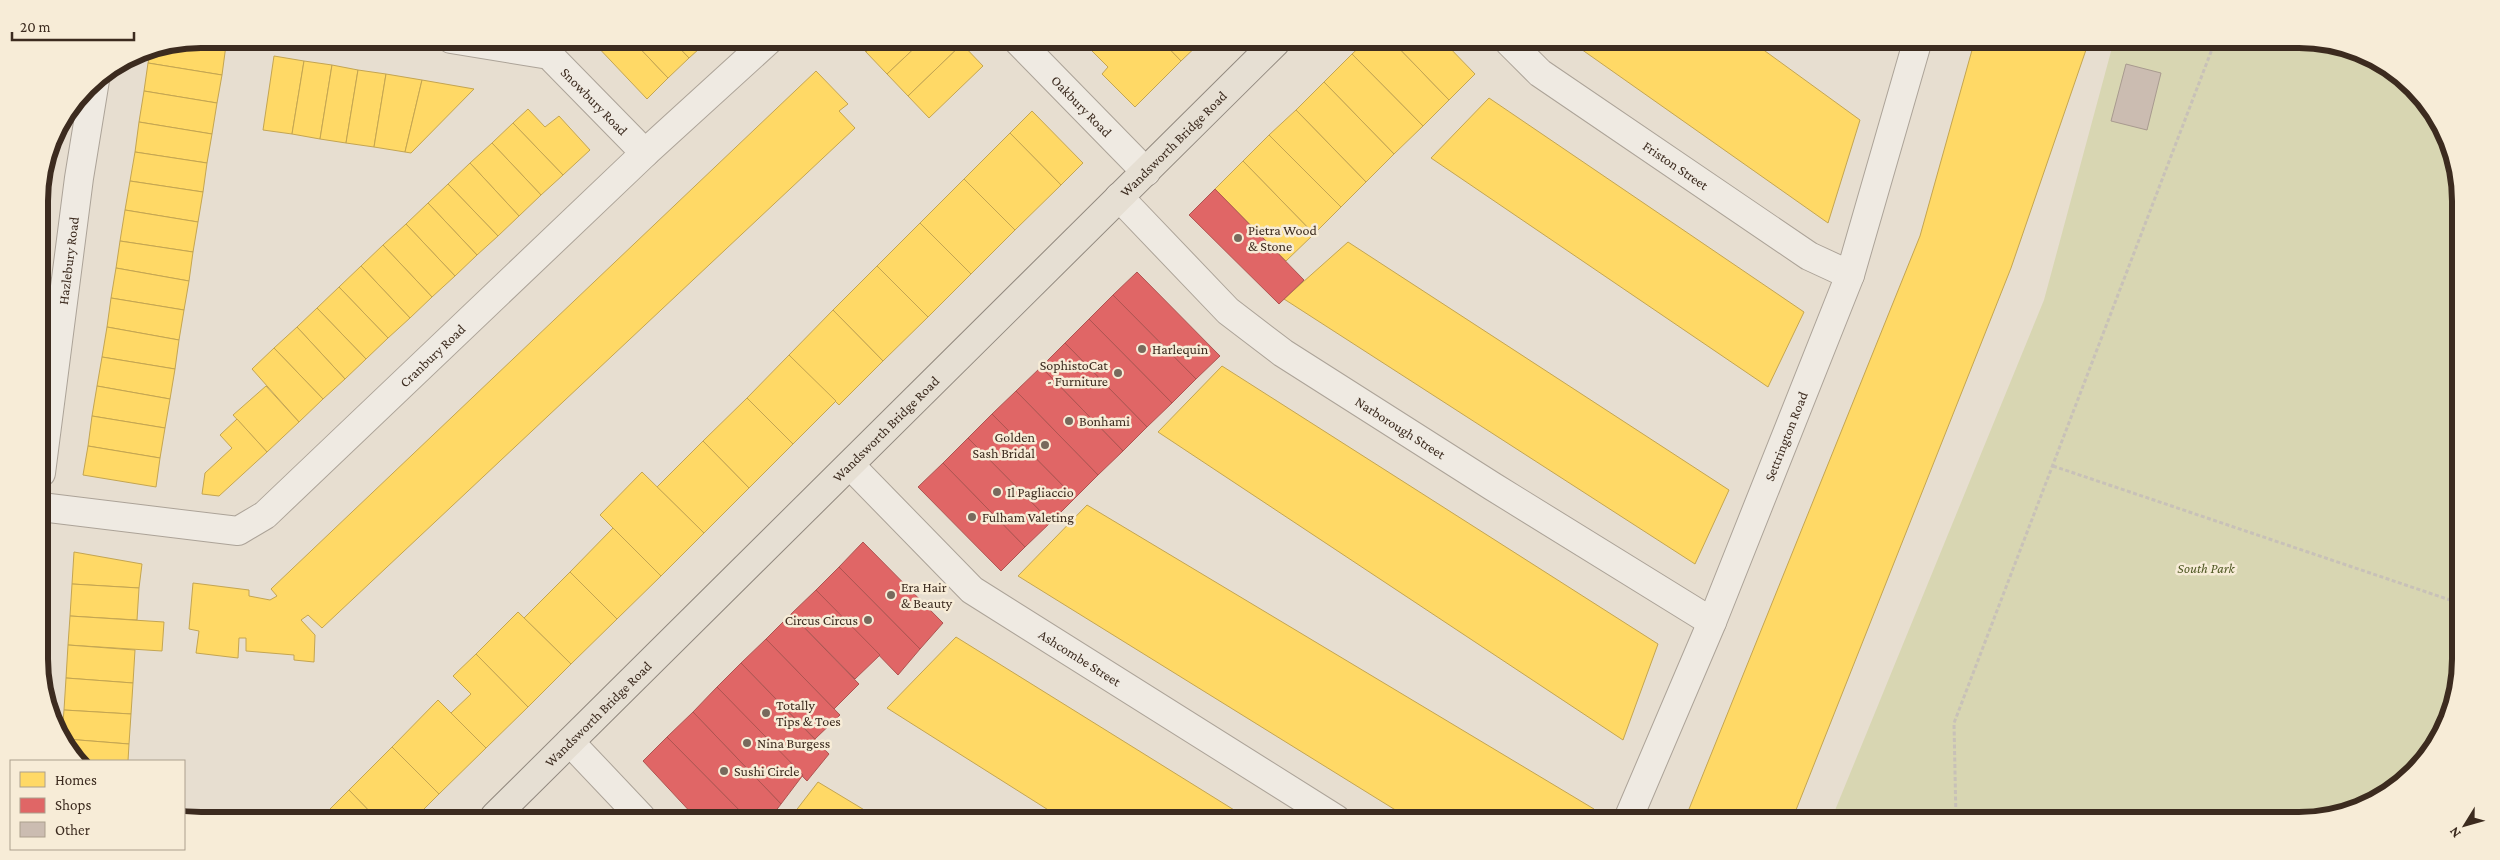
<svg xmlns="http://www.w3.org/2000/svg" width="2500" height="860" viewBox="0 0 2500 860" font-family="'Crimson Pro',serif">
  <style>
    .green { fill: #d8d6b2 }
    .homes { fill: #ffd966; stroke: #c4a551 }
    .shops { fill: #e06666; stroke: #af5451 }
    .building { fill: #cbbcb1; stroke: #a89a8f }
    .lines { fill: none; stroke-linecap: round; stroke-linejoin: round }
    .minor-casing { stroke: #aca398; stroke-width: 30 }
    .major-casing { stroke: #92897f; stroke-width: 30 }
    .path { stroke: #c8c1b8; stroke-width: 3; stroke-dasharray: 4 2.5; stroke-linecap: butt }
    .minor { stroke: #efeae2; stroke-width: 28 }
    .major { stroke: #e6dfd3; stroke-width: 28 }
    .poi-dot { fill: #786a5d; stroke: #f7ecd7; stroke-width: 2 }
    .labels { text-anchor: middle; stroke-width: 5; stroke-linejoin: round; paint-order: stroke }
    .street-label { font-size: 14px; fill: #3c2b1f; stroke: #f7ecd7 }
    .poi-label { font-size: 14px; fill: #3c2b1f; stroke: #f7ecd7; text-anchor: start }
    .park-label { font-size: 14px; font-style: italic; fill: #505925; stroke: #f7ecd7 }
    .rim { fill: none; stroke: #3c2b1f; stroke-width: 6 }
  </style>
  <rect width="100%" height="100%" fill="#e7ded0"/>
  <polygon class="green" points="2113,44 2342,44 2381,61 2421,94 2458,169 2456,702 2434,750 2398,788 2361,809 2310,821 1831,820 2044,300"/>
  <g class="homes">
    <polygon points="194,40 226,45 222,75 148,63 151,49"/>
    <polygon points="598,40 632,40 668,78 647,99 594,43"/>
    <polygon points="632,40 672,40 689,58 668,78"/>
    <polygon points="672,40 709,40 689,58"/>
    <polygon points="855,40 878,41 866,52"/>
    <polygon points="878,41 922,41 887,74 866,52"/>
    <polygon points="922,41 959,41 962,44 908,96 887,74"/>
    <polygon points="1082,41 1162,41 1181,61 1135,107 1102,74 1108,67"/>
    <polygon points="1162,41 1202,41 1181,61"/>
    <polygon points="1365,42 1393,42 1449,100 1423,126 1352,54"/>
    <polygon points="1393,42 1444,42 1475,74 1449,100"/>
    <polygon points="1571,42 1754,43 1860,120 1828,223"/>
    <polygon points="1974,43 2088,44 2011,268 1792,820 1685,819 1920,236"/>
    <polygon points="962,44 983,66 929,118 908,96"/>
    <polygon points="1352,54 1423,126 1394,154 1324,82"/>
    <polygon points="274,56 304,61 292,134 263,130"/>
    <polygon points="304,61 332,65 320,139 292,134"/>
    <polygon points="148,63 222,75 217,103 144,91"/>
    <polygon points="332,65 358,70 346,143 320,139"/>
    <polygon points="358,70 386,74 374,147 346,143"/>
    <polygon points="816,71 848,104 839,111 855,128 322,628 308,615 301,620 315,635 314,662 294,660 294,655 246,651 246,638 239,638 238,658 196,653 199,631 189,629 193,583 249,590 249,596 270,600 277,596 271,589"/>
    <polygon points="386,74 422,80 405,152 374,147"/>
    <polygon points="422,80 474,89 411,153 405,152"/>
    <polygon points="1324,82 1394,154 1366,182 1296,110"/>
    <polygon points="144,91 217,103 212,134 139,122"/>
    <polygon points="1489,98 1804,312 1768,387 1431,158"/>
    <polygon points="528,109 545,127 559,116 590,150 563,175 513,123"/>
    <polygon points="1296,110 1366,182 1341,207 1269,135"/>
    <polygon points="1032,111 1083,163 1061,185 1010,133"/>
    <polygon points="139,122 212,134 207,163 135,152"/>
    <polygon points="513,123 563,175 541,195 492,143"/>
    <polygon points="1010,133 1061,185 1015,230 964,179"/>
    <polygon points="1269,135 1341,207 1314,234 1243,161"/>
    <polygon points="492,143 541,195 519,216 470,163"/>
    <polygon points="135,152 207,163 203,192 130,181"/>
    <polygon points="1243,161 1314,234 1286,261 1215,189"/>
    <polygon points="470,163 519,216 498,236 448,184"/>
    <polygon points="964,179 1015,230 971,274 920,223"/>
    <polygon points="130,181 203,192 198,222 125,210"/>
    <polygon points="448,184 498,236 477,255 428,203"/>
    <polygon points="428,203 477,255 455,276 406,224"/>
    <polygon points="125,210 198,222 193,252 120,241"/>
    <polygon points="920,223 971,274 928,317 877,266"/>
    <polygon points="406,224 455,276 432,297 383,245"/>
    <polygon points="120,241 193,252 189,281 116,268"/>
    <polygon points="1348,242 1729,490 1695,564 1284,299"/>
    <polygon points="383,245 432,297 410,318 361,266"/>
    <polygon points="361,266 410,318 388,338 339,287"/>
    <polygon points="877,266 928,317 883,361 833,310"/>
    <polygon points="116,268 189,281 184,310 111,298"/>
    <polygon points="339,287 388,338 366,359 317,308"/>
    <polygon points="111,298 184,310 179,340 107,327"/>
    <polygon points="317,308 366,359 345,379 297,327"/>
    <polygon points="833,310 883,361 839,405 789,355"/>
    <polygon points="107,327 179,340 175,369 102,357"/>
    <polygon points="297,327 345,379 323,399 274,348"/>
    <polygon points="274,348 323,399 299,422 252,369"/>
    <polygon points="789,355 836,401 793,444 747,398"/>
    <polygon points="102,357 175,369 170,399 97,386"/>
    <polygon points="1222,366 1658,644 1623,740 1158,432"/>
    <polygon points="97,386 170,399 165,428 92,416"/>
    <polygon points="266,386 299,422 267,452 233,415"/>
    <polygon points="747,398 793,444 749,488 703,441"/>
    <polygon points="92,416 165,428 160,458 88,446"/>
    <polygon points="237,419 267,452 219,496 202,494 205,473 232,448 220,435"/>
    <polygon points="703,441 749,488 704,533 657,487"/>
    <polygon points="88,446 160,458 156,487 83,475"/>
    <polygon points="642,472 704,533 661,576 600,515"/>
    <polygon points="1087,505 1594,809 1590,819 1410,819 1018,576"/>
    <polygon points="613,528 661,576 617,619 570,572"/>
    <polygon points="74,552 142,564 139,588 72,584"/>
    <polygon points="570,572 617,619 571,664 524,618"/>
    <polygon points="72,584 139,588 137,620 70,616"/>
    <polygon points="518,612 571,664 528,707 476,654"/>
    <polygon points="70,616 164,622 162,651 68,645"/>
    <polygon points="956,637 1247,818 1061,818 887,708"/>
    <polygon points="68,645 135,650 133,683 66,678"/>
    <polygon points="476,654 528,707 486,748 451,713 471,694 453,676"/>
    <polygon points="66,678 133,683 131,714 64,710"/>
    <polygon points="438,700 486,748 439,794 392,747"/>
    <polygon points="64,710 131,714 129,744 66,739 62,733"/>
    <polygon points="66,739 129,744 128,761 77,761"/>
    <polygon points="392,747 439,794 417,816 374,816 349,790"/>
    <polygon points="818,782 876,817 791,817"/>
    <polygon points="349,790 374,816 323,816"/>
  </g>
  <g class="shops">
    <polygon points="1215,189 1304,280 1279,304 1189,215"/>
    <polygon points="1137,272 1220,356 1196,379 1113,295"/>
    <polygon points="1113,295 1196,379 1172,403 1089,319"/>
    <polygon points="1089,319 1172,403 1147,427 1065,343"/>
    <polygon points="1065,343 1147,427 1123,451 1041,367"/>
    <polygon points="1041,367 1123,451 1098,475 1016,391"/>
    <polygon points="1016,391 1098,475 1075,498 992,414"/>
    <polygon points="992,414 1075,498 1051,522 968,438"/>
    <polygon points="968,438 1051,522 1025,547 943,463"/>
    <polygon points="943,463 1025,547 1001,571 918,487"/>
    <polygon points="863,542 943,623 920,649 839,567"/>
    <polygon points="839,567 920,649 898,675 816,590"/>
    <polygon points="816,590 880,655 855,679 791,614"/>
    <polygon points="791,614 859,684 834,709 766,639"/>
    <polygon points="766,639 840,715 815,739 741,663"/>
    <polygon points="741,663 829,754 807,781 717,687"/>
    <polygon points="717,687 803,775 781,804 693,712"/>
    <polygon points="693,712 781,804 771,817 746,817 667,737"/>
    <polygon points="667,737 746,817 695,817 643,761"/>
  </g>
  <polygon class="building" points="2126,64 2161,73 2147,130 2111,121"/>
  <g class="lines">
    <g class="minor-casing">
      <g id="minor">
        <path id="s1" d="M451,39L549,55L645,153"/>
        <path id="s2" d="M1018,41L1146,172"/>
        <path id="s3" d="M1509,42L1540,73L1809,256L1850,275"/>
        <path id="s4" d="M1119,197L1228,311L1283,353L1492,486L1712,622"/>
        <path id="s5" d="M850,465L972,590L1336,819"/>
        <path id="s6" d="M41,473L79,178L95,80"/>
        <path id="s7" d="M41,507L238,531L265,515L645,153L769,40"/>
        <polyline points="570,742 641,817"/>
        <path id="s8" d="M1628,819L1712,622L1850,275L1917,43"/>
      </g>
    </g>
    <g class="major-casing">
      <g id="major">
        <path id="s9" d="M495,816L1276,42"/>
      </g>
    </g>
    <g class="path">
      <polyline points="2053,466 2456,602"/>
      <polyline points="1956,820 1954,723 2214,44"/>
    </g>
    <use href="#minor" class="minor"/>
    <use href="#major" class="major"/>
  </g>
  <g class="poi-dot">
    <circle cx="1238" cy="238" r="5"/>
    <circle cx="1142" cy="349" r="5"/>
    <circle cx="1118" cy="373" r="5"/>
    <circle cx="1069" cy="421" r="5"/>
    <circle cx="1045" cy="445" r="5"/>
    <circle cx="997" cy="492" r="5"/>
    <circle cx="972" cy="517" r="5"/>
    <circle cx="891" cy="595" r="5"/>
    <circle cx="868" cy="620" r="5"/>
    <circle cx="766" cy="713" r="5"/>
    <circle cx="747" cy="743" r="5"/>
    <circle cx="724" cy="771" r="5"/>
  </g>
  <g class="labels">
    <g class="street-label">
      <text dy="5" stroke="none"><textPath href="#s1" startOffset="164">Snowbury Road</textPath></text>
      <text dy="5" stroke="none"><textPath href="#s2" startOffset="91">Oakbury Road</textPath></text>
      <text dy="5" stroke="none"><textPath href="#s9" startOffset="955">Wandsworth Bridge Road</textPath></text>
      <text dy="5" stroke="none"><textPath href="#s3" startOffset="208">Friston Street</textPath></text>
      <text dy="5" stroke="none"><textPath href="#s6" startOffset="214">Hazlebury Road</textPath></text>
      <text dy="5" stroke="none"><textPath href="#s7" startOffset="461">Cranbury Road</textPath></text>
      <text dy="5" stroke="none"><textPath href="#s4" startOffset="366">Narborough Street</textPath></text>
      <text dy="5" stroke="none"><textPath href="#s9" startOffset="550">Wandsworth Bridge Road</textPath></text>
      <text dy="5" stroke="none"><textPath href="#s8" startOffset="414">Settrington Road</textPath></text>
      <text dy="5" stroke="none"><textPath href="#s5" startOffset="302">Ashcombe Street</textPath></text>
      <text dy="5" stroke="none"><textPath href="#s9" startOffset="145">Wandsworth Bridge Road</textPath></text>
    </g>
    <g class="poi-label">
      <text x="1248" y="235">Pietra Wood<tspan x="1248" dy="16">&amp; Stone</tspan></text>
      <text x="1152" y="354">Harlequin</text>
      <text x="1108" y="370" text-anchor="end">SophistoCat<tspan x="1108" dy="16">- Furniture</tspan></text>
      <text x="1079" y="426">Bonhami</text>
      <text x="1035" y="442" text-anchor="end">Golden<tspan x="1035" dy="16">Sash Bridal</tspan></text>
      <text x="1007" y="497">Il Pagliaccio</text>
      <text x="982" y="522">Fulham Valeting</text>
      <text x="901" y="592">Era Hair<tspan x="901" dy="16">&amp; Beauty</tspan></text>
      <text x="858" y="625" text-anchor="end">Circus Circus</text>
      <text x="776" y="710">Totally<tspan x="776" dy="16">Tips &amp; Toes</tspan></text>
      <text x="757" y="748">Nina Burgess</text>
      <text x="734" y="776">Sushi Circle</text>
    </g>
    <g class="park-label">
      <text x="2206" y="573">South Park</text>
    </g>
  </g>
  <path d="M0 0H2500V860H0ZM201 48H2299A153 153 0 0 1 2452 201V659A153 153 0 0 1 2299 812H201A153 153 0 0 1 48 659V201A153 153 0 0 1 201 48Z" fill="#f7ecd7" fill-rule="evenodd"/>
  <path class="rim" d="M201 48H2299A153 153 0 0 1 2452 201V659A153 153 0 0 1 2299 812H201A153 153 0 0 1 48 659V201A153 153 0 0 1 201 48Z"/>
  <rect x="10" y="760" width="175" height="90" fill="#f7ecd7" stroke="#ac9f8d"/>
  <rect x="20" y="772" width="25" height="15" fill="#ffd966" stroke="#ac9f8d"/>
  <text x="55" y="785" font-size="15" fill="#3c2b1f">Homes</text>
  <rect x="20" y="798" width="25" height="15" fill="#e06666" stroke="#ac9f8d"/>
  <text x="55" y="810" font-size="15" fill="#3c2b1f">Shops</text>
  <rect x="20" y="822" width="25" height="15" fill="#cbbcb1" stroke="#ac9f8d"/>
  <text x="55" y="835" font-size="15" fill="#3c2b1f">Other</text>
  <g transform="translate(2465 825) rotate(233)" stroke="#f7ecd7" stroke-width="4" paint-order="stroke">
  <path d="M0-4L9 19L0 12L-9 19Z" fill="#3c2b1f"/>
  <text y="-8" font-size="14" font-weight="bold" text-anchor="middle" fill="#3c2b1f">N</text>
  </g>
  <path d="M12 32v8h122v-8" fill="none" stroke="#3c2b1f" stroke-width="2.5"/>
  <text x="20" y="32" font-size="15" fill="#3c2b1f" stroke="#f7ecd7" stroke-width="4" paint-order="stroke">20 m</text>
</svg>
